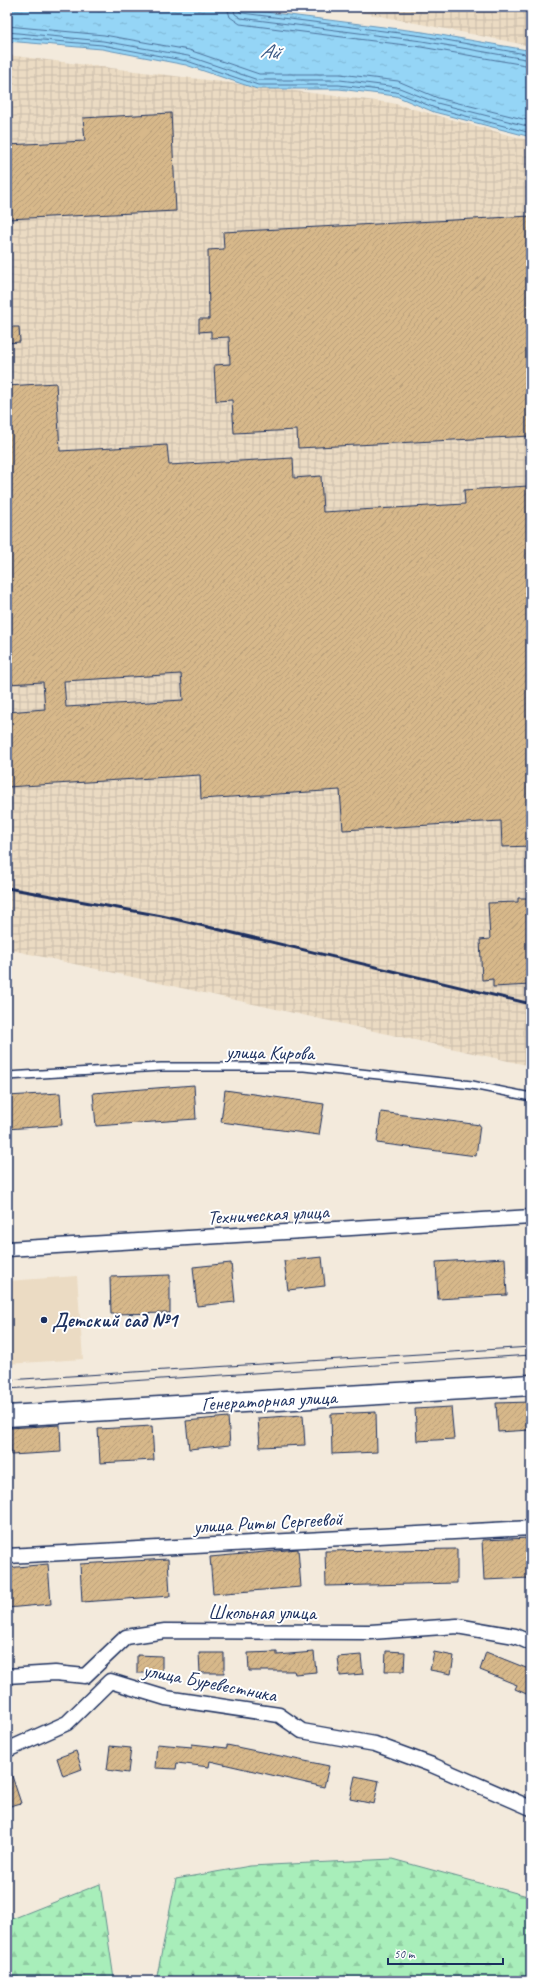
<svg xmlns="http://www.w3.org/2000/svg" width="538" height="1988" viewBox="0 0 538 1988" font-family="Caveat,sans-serif">
  <style>
    .built { fill: #ebdbc3 }
    .industrial { fill: url(#industrial-grid) }
    .forest { fill: url(#forest-firs); stroke: #628e8c }
    .water { fill: url(#water-ripples); stroke: #6493b9 }
    .lines { fill: none; stroke-linecap: round; stroke-linejoin: round }
    .shore { stroke: #4c719b; stroke-width: 1 }
    .building { fill: url(#building-hatch); stroke: #1b2f5e; fill-rule: evenodd }
    .lane-casing { stroke: #1b2f5e; stroke-width: 10 }
    .street-casing { stroke: #1b2f5e; stroke-width: 17 }
    .secondary-casing { stroke: #1b2f5e; stroke-width: 23 }
    .lane { stroke: #fff; stroke-width: 7 }
    .street { stroke: #fff; stroke-width: 14 }
    .secondary { stroke: #fff; stroke-width: 20 }
    .tram { stroke: #1b2f5e; stroke-width: 1 }
    .rail { stroke: #1b2f5e; stroke-width: 3 }
    .poi-dot { fill: #1b2f5e; stroke: #fff; stroke-width: 1.5 }
    .labels { text-anchor: middle; stroke-width: 4; stroke-linejoin: round; paint-order: stroke }
    .street-label { font-size: 20px; fill: #1b2f5e; stroke: #fff }
    .poi-label { font-size: 20px; font-weight: bold; fill: #1b2f5e; stroke: #fff; text-anchor: start }
    .water-label { font-size: 21px; font-style: italic; fill: #3a5884; stroke: #fff }
  </style>
  <defs>
    <pattern id="industrial-grid" width="8" height="8" patternUnits="userSpaceOnUse"><rect width="8" height="8" fill="#ebdbc3"/><path d="M0 4h8M4 0v8" fill="none" stroke="#c9bcaa"/></pattern>
    <pattern id="forest-firs" width="22" height="20" patternUnits="userSpaceOnUse"><rect width="22" height="20" fill="#a8eeba"/><path d="M5 1l3.5 6h-7zM16 11l3.5 6h-7z" fill="#90cca2"/></pattern>
    <pattern id="water-ripples" width="26" height="14" patternUnits="userSpaceOnUse"><rect width="26" height="14" fill="#95d5f6"/><path d="M2 4q2-2 4 0t4 0M15 11q2-2 4 0t4 0" fill="none" stroke="#80b7d5"/></pattern>
    <pattern id="building-hatch" width="6" height="6" patternUnits="userSpaceOnUse"><rect width="6" height="6" fill="#d7b88a"/><path d="M-1 1l2-2M0 6l6-6M5 7l2-2" fill="none" stroke="#b89e7a"/></pattern>
  </defs>
  <rect width="100%" height="100%" fill="#f3eadc"/>
  <filter id="ink" filterUnits="userSpaceOnUse"><feTurbulence type="fractalNoise" baseFrequency=".025" numOctaves="2"/><feDisplacementMap in="SourceGraphic" scale="8" xChannelSelector="R" yChannelSelector="G"/><feConvolveMatrix kernelMatrix="1 2 1 2 8 2 1 2 1" color-interpolation-filters="sRGB"/></filter>
  <g filter="url(#ink)">
    <polygon class="built" points="77,1276 83,1359 7,1364 7,1281"/>
    <g class="industrial">
      <polygon points="335,7 531,7 531,46"/>
      <polygon points="7,55 392,103 531,141 531,1066 7,949"/>
    </g>
    <g class="forest">
      <polygon points="392,1859 531,1897 531,1981 156,1981 176,1879 250,1866"/>
      <polygon points="100,1884 114,1979 117,1981 7,1981 7,1921"/>
    </g>
    <polygon class="water" points="7,7 226,7 423,32 527,50 531,52 531,137 434,112 396,96 339,89 257,89 186,65 102,49 7,41"/>
    <g class="lines">
      <g class="shore">
        <polyline points="227,7 230,17 240,24 421,47 531,66"/>
        <polyline points="233,7 235,14 241,18 422,41 531,60"/>
        <polyline points="238,7 239,11 242,13 423,36 531,55"/>
        <polyline points="7,26 104,35 189,50 259,74 340,74 398,81 438,98 531,121"/>
        <polyline points="7,32 103,41 188,56 258,80 340,80 397,87 437,103 531,127"/>
        <polyline points="7,37 102,45 187,61 258,85 339,85 396,92 435,108 531,133"/>
      </g>
    </g>
    <g class="building">
      <polygon points="171,113 176,211 7,219 7,145 85,141 83,118"/>
      <polygon points="531,216 531,436 298,448 297,430 234,433 232,400 216,401 214,365 230,364 229,337 211,338 211,331 199,332 199,319 209,319 208,250 224,249 223,232"/>
      <polygon points="7,327 19,327 20,342 7,343"/>
      <path d="M56,383L60,451L167,445L169,465L293,458L294,478L321,476L323,512L465,504L464,490L528,486L529,500H531V846L502,847L501,821L343,830L340,790L201,799L200,775L7,787V712L45,709L43,682L7,684V386ZM181,674L183,700L66,707L64,681Z"/>
      <polygon points="518,898 531,898 531,985 493,987 493,979 482,980 480,940 490,939 488,903 518,902"/>
      <polygon points="194,1085 196,1119 96,1126 93,1093"/>
      <polygon points="225,1090 324,1104 319,1135 221,1122"/>
      <polygon points="60,1093 62,1125 7,1129 7,1096"/>
      <polygon points="381,1112 480,1125 476,1156 377,1143"/>
      <polygon points="322,1257 325,1286 288,1290 284,1261"/>
      <polygon points="505,1258 507,1295 438,1299 436,1262"/>
      <polygon points="231,1263 235,1302 197,1306 193,1267"/>
      <polygon points="170,1275 170,1313 111,1314 110,1277"/>
      <polygon points="531,1402 531,1430 498,1432 496,1403"/>
      <polygon points="451,1407 454,1439 417,1441 415,1409"/>
      <polygon points="376,1412 377,1452 332,1454 331,1414"/>
      <polygon points="303,1415 305,1445 260,1447 258,1418"/>
      <polygon points="228,1417 230,1445 189,1449 186,1421"/>
      <polygon points="60,1425 61,1452 11,1455 9,1428"/>
      <polygon points="152,1426 154,1460 100,1463 98,1429"/>
      <polygon points="531,1538 531,1578 484,1580 482,1540"/>
      <polygon points="298,1549 301,1587 213,1594 210,1557"/>
      <polygon points="457,1549 457,1583 326,1586 325,1551"/>
      <polygon points="168,1559 170,1596 82,1602 80,1564"/>
      <polygon points="48,1564 51,1604 7,1608 7,1568"/>
      <polygon points="386,1651 405,1652 404,1671 385,1671"/>
      <polygon points="277,1652 277,1655 314,1652 316,1672 295,1674 294,1671 249,1671 248,1653"/>
      <polygon points="434,1652 454,1656 451,1674 430,1670"/>
      <polygon points="486,1652 531,1670 531,1696 515,1689 517,1685 480,1670"/>
      <polygon points="199,1653 224,1653 224,1673 200,1673"/>
      <polygon points="137,1655 162,1656 162,1673 137,1673"/>
      <polygon points="361,1655 363,1674 340,1676 338,1657"/>
      <polygon points="157,1744 192,1747 192,1744 227,1748 227,1745 329,1766 324,1787 210,1761 209,1767 177,1763 176,1769 155,1768"/>
      <polygon points="110,1746 131,1748 128,1773 107,1770"/>
      <polygon points="76,1751 82,1769 63,1776 57,1758"/>
      <polygon points="9,1767 21,1803 7,1807 7,1768"/>
      <polygon points="355,1776 379,1781 374,1804 350,1799"/>
    </g>
    <g class="lines">
      <g class="lane-casing">
        <polyline id="lane" points="7,1076 161,1067 304,1067 472,1085 531,1097"/>
      </g>
      <g class="street-casing">
        <g id="street">
          <polyline points="7,1249 531,1217"/>
          <polyline points="7,1556 531,1528"/>
          <polyline points="7,1676 55,1673 85,1676 126,1637 165,1631 371,1632 457,1626 515,1636 531,1643"/>
          <polyline points="7,1750 67,1723 110,1681 166,1698 279,1715 302,1731 375,1744 432,1765 531,1808"/>
        </g>
      </g>
      <g class="secondary-casing">
        <polyline id="secondary" points="7,1416 531,1385"/>
      </g>
      <use href="#lane" class="lane"/>
      <use href="#street" class="street"/>
      <use href="#secondary" class="secondary"/>
      <g class="tram">
        <polyline points="7,1380 531,1347"/>
        <polyline points="7,1389 531,1355"/>
      </g>
      <polyline class="rail" points="7,888 162,916 531,1004"/>
    </g>
  </g>
  <circle class="poi-dot" cx="44" cy="1320" r="4"/>
  <g class="labels">
    <g class="street-label">
      <text transform="translate(270 1052) rotate(1)" y="7">улица Кирова</text>
      <text transform="translate(268 1214) rotate(-3)" y="7">Техническая улица</text>
      <text transform="translate(269 1400) rotate(-3)" y="7">Генераторная улица</text>
      <text transform="translate(268 1522) rotate(-3)" y="7">улица Риты Сергеевой</text>
      <text x="262" y="1619">Школьная улица</text>
      <text transform="translate(210 1682) rotate(11)" y="7">улица Буревестника</text>
    </g>
    <g class="poi-label">
      <text x="52" y="1327">Детский сад №1</text>
    </g>
    <g class="water-label">
      <text transform="translate(270 51) rotate(7)" y="7">Ай</text>
    </g>
  </g>
  <rect width="538" height="1988" fill="none" stroke="#fff" stroke-width="24"/>
  <rect x="12" y="12" width="514" height="1964" fill="none" stroke="#1b2f5e" stroke-width="1.5" filter="url(#ink)"/>
  <path d="M388 1958v6h115v-6" fill="none" stroke="#1b2f5e" stroke-width="2"/>
  <text x="394" y="1958" font-size="12" fill="#1b2f5e" stroke="#ffffff" stroke-width="3" paint-order="stroke">50 m</text>
</svg>
